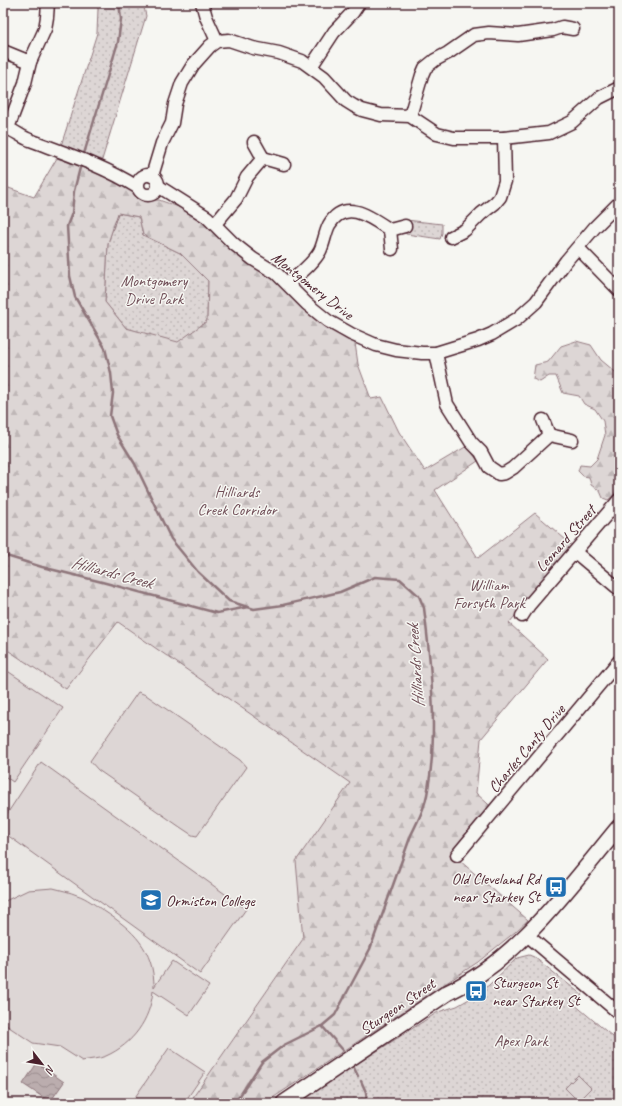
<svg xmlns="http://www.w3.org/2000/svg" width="622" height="1106" viewBox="0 0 622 1106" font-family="Caveat,sans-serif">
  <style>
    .built { fill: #e9e6e3 }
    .grass { fill: url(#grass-dots); stroke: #947a80 }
    .forest { fill: url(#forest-firs); stroke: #947a80; fill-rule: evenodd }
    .pitch { fill: #ddd6d5; stroke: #947a80 }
    .water { fill: url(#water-waves); stroke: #8e747a }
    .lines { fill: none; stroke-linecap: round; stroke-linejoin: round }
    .stream { stroke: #8e747a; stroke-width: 2.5 }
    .minor-casing { stroke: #4a1f2b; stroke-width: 15 }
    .major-casing { stroke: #4a1f2b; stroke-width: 18 }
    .minor { stroke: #f6f6f2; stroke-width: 12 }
    .major { stroke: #f6f6f2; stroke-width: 15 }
    .labels { text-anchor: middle; stroke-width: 3; stroke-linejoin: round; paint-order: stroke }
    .park-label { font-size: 16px; fill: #6f4d56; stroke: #f6f6f2 }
    .street-label { font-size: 16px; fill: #4a1f2b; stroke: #f6f6f2 }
    .poi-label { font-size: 16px; fill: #4a1f2b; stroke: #f6f6f2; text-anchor: start }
    .water-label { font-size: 17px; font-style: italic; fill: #6c4a52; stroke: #f6f6f2 }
  </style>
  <defs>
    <pattern id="grass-dots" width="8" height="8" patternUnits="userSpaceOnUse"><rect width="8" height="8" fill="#ddd6d5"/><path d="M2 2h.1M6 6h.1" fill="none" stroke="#bfb7b7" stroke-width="1.8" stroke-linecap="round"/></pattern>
    <pattern id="forest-firs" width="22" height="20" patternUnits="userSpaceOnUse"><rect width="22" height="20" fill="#ddd6d5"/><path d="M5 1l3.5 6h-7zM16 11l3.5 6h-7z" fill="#bfb7b7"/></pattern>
    <pattern id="water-waves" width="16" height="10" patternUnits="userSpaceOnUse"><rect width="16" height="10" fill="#bbadae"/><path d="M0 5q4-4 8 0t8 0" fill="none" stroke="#9a8c8e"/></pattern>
  </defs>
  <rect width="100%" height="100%" fill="#f6f6f2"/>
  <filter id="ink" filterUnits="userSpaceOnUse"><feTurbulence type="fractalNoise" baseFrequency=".025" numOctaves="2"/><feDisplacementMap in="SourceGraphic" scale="8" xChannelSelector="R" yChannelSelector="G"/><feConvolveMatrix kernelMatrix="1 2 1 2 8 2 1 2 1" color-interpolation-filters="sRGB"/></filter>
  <g filter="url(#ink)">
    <polygon class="built" points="118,622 351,783 296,861 303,939 189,1103 3,1103 3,647 66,689"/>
    <g class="grass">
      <polygon points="97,3 143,3 146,16 98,173 57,158 97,33 98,9"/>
      <polygon points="118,213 139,217 143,235 180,253 208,281 207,321 178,343 126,328 105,302 108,243"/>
      <polygon points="406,220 442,224 442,233 440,239 406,234 405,226"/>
      <polygon points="529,955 534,957 582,995 574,1004 619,1042 619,1103 296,1103 438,1012 457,1006 471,998 489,985 517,958"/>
    </g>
    <g class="forest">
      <path d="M57,158L98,173L122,184L144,200H159L193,212L248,260L277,282L292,298L316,320L355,343L358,364L371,399L382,397L399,432L425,471L467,446L478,461L435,490L478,558L535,513L574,547L509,623L548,659L481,739L476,793L499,814L459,860L528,920L515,932L478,962L265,1103H189L303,939L296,861L350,783L118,622L66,689L3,647V186L34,197ZM118,213L139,217L143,235L180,253L208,281L207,321L178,342L126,328L105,302L108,243Z"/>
      <polygon points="576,341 591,345 601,360 619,375 619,488 616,489 614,495 608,500 603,498 600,491 591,485 589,477 583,476 578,471 580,465 590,466 597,459 605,435 603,421 595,409 584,404 579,396 563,393 556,376 549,376 540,382 533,379 535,365 548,362 561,346"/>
    </g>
    <g class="pitch">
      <polygon points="3,668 63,708 13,782 3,775"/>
      <polygon points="138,692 146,695 240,760 246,767 197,836 192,835 180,827 98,770 90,761"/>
      <polygon points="41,762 246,909 200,974 3,832 3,820"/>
      <path d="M53,888C61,890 70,892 77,895C87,898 95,905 104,911C133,930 154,949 154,987L172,961L209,986L189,1015L153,991C150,1020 133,1044 106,1056C99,1059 90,1059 82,1061L60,1047L33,1043L3,1023V902L28,890Z"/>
      <polygon points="169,1048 205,1072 184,1103 131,1103"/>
      <polygon points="578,1075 591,1088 578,1101 565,1088"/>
    </g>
    <polygon class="water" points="37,1063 64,1082 50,1102 23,1084"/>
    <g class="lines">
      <g class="stream">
        <polyline points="83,157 118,42 121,19 119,3"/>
        <path d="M81,164L74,191L72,213L67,226L70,276L75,297L105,348L111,373L113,393L110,416L117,435L135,464L171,539L198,572L229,601L254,609L283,605L340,592L375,577L400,579L419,596L424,608C431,664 438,734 428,789C426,805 418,821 411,835L370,949L335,1015L322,1026L284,1045L262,1062L235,1103"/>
        <polyline points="3,555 42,567 102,582 217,613 248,607"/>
        <polyline points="322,1026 343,1050"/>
        <polyline points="354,1068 358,1076"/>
        <polyline points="361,1081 366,1092 367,1103"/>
      </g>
      <g class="minor-casing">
        <g id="minor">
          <polyline points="202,3 206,17 217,41"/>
          <polyline points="3,51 30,62"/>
          <polyline points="311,67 334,32 353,12 359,3"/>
          <polyline points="410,116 422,75 425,68 435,60 448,53 474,35 489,33 518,35 553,30 562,27 573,29"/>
          <path d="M3,127C13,129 21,137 30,140C67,154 104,166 137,187"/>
          <polyline points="8,128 25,83 30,62 45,29 47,17 48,3"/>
          <polyline points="254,142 263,158"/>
          <circle cx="148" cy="185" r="10"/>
          <polyline points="152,176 162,143 172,123 175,104 182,83 193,65 210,46 217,41 229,40 253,48 279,53 302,61 324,77 346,101 354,106 362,110 381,115 410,116 437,134 454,138 504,138 549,133 572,122 599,98 619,88"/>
          <polyline points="158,186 207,217 234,244 253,259 276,273 307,304 328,321 351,334 376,345 396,350 422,353 436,353 478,340 492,334 517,319 536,302 566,261 595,227 619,203"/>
          <polyline points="215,224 236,199 247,177 263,158 284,164"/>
          <polyline points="390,230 392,249"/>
          <polyline points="451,237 465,230 481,214 495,203 500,197 505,181 504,138"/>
          <polyline points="578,248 619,290"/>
          <path d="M288,284C299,274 313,264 320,251C324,243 325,233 329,225C345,197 372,218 390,230L405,226"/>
          <polyline points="436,353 447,404 471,442 481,452 489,467 495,471 499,474 505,473 513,468 549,435 572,440"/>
          <polyline points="543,420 549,435"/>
          <polyline points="575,552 619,589"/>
          <polyline points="522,616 529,605 619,500"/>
          <polyline points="457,855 619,661"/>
          <polyline points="527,935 619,1013"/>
        </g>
      </g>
      <g class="major-casing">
        <path id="major" d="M284,1103L447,993C519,959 569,887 619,827"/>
      </g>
      <use href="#minor" class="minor"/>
      <use href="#major" class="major"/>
    </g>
  </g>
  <defs>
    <g id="bus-square" transform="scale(1.15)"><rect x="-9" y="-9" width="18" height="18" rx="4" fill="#1f6fb2" stroke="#f6f6f2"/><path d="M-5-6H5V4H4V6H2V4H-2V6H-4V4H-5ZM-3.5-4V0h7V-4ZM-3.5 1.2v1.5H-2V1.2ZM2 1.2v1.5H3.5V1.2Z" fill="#fff"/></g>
    <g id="school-square" transform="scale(1.15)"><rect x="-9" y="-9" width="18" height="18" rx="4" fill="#1f6fb2" stroke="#f6f6f2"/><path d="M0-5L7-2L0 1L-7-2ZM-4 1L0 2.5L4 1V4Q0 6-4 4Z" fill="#fff"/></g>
  </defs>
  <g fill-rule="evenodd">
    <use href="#bus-square" x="556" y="887"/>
    <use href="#school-square" x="151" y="900"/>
    <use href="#bus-square" x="476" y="991"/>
  </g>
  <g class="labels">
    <g class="park-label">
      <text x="154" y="286">Montgomery<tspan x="154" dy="18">Drive Park</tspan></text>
      <text x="237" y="497">Hilliards<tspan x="237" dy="18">Creek Corridor</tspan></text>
      <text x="489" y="590">William<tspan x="489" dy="18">Forsyth Park</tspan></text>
      <text x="521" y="1046">Apex Park</text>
    </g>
    <g class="street-label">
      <text transform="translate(313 285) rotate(38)" y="6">Montgomery Drive</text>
      <text transform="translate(565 538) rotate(-49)" y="6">Leonard Street</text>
      <text transform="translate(526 748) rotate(-50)" y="6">Charles Canty Drive</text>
      <text transform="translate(397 1006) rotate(-34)" y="6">Sturgeon Street</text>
    </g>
    <g class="poi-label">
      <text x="540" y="884" text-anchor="end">Old Cleveland Rd<tspan x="540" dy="18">near Starkey St</tspan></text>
      <text x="166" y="906">Ormiston College</text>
      <text x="492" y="988">Sturgeon St<tspan x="492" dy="18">near Starkey St</tspan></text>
    </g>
    <g class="water-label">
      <text transform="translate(112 572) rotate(15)" y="6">Hilliards Creek</text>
      <text transform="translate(415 666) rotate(-94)" y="6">Hilliards Creek</text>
    </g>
  </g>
  <rect width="622" height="1106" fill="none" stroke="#f6f6f2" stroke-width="16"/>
  <rect x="8" y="8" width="606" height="1090" fill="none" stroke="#4a1f2b" stroke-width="1.5" filter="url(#ink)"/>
  <g transform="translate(42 1064) rotate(121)" stroke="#f6f6f2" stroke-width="3" paint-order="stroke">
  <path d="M0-3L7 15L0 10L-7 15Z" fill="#4a1f2b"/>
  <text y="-6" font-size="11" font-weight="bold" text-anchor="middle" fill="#4a1f2b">N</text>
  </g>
</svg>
